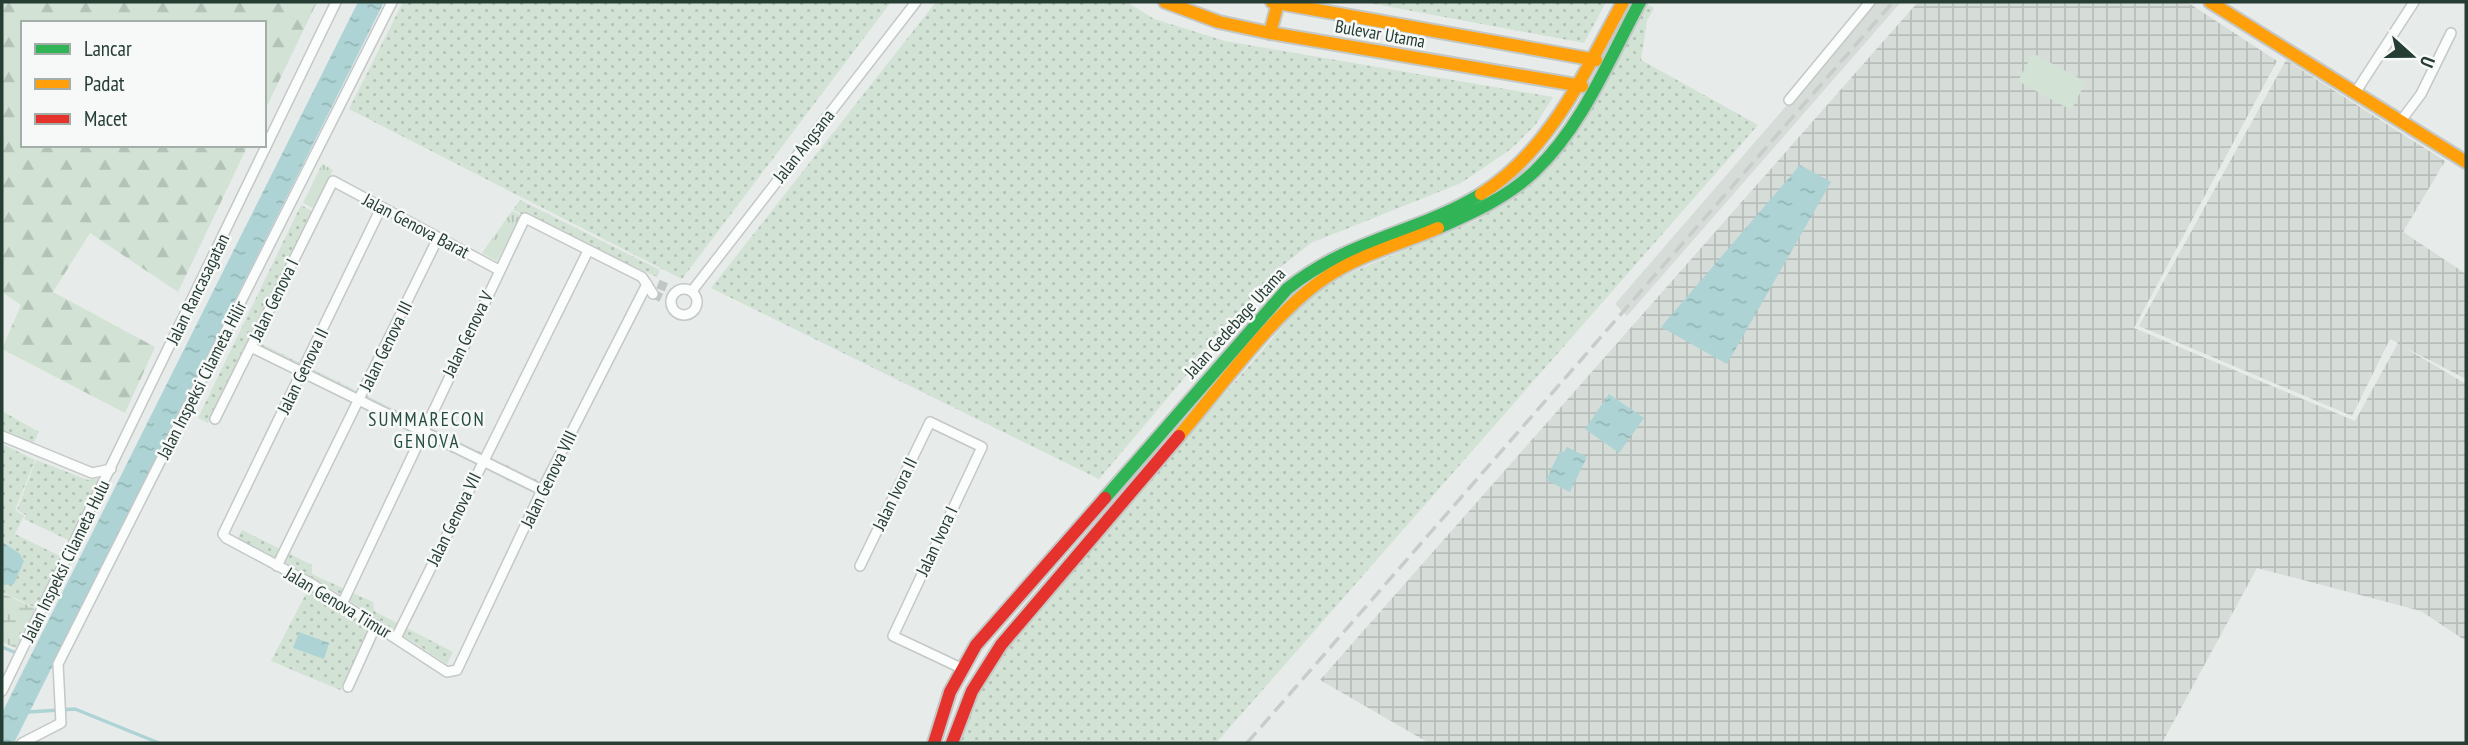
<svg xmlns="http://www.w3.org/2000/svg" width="2468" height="745" viewBox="0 0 2468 745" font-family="'PT Sans Narrow',sans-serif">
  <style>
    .built { fill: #d6dcd8 }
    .industrial { fill: url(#industrial-grid) }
    .grass { fill: url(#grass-dots) }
    .forest { fill: url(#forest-firs) }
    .wetland { fill: url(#wetland-marsh) }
    .park { fill: url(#park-tufts) }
    .pitch { fill: #d2e2d5 }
    .water { fill: url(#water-ripples) }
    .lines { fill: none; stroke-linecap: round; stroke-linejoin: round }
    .stream { stroke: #add3d4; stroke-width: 3.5 }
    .street-tunnel { stroke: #c0c8c5; stroke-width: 9; stroke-dasharray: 9 4.5; stroke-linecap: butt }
    .street-casing { stroke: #c4c8c6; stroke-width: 12 }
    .fast-casing { stroke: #c3c8c6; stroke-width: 16 }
    .slow-casing { stroke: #c3c8c6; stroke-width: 16 }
    .jam-casing { stroke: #c3c8c6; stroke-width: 16 }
    .street { stroke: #fbfcfc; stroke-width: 9 }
    .fast { stroke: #30b455; stroke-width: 12 }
    .slow { stroke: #ff9f0a; stroke-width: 12 }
    .jam { stroke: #e5322d; stroke-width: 12 }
    .rail { stroke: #c8ccca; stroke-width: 3.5; stroke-dasharray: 14 7; stroke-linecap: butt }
    .labels { text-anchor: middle; stroke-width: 5; stroke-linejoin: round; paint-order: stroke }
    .street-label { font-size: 18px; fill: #263d34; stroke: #f6f9f7 }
    .neighbourhood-label { font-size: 19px; letter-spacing: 2px; fill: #244d3e; stroke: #f6f9f7 }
  </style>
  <defs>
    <pattern id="industrial-grid" width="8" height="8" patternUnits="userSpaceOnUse" patternTransform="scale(1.75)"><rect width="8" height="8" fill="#d6dcd8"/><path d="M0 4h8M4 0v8" fill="none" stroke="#b8beba"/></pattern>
    <pattern id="grass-dots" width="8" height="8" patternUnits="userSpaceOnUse" patternTransform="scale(1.75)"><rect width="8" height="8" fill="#d2e2d5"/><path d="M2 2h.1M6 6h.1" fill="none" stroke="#b4c3b7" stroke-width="1.8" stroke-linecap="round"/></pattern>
    <pattern id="forest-firs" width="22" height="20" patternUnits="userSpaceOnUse" patternTransform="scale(1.75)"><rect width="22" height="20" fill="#d2e2d5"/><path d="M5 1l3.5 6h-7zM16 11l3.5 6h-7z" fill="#b4c3b7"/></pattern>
    <pattern id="wetland-marsh" width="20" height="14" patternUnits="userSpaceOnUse" patternTransform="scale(1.75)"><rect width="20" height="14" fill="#d2e2d5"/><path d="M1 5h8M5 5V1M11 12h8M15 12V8" fill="none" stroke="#b4c3b7"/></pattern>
    <pattern id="park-tufts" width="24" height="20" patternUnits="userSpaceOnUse" patternTransform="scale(1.75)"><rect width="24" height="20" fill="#d2e2d5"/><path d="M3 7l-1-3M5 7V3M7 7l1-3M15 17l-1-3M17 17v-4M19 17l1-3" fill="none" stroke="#b4c3b7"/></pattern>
    <pattern id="water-ripples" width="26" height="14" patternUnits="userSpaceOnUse" patternTransform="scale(1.75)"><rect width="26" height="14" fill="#add3d4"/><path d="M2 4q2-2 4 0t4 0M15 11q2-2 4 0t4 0" fill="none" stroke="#95b6b7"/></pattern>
  </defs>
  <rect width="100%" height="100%" fill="#e7ebe9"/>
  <polygon class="built" points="1876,2 1901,2 1627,316 1615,304"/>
  <polygon class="industrial" points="1918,2 2187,2 2277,61 2134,328 2355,421 2398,343 2390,339 2352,416 2139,326 2286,60 2445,161 2403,232 2466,274 2466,379 2402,346 2466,384 2466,641 2421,611 2257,568 2162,743 1429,743 1320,680"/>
  <g class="grass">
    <polygon points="403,2 891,2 682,279 349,109"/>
    <polygon points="936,2 1127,2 1154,19 1225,41 1553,97 1536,124 1511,149 1461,183 1311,243 1272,274 1099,479 711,288"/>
    <polygon points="1364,2 1606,2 1584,43"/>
    <polygon points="1647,4 1654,8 1647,21 1641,60 1758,125 1216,743 958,743 968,709 1005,649 1303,303 1335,279 1477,220 1538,176 1569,142"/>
    <polygon points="520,200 660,270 657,277 513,210"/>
    <polygon points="301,205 313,212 208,423 198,418"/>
    <polygon points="262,344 537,480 531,492 256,356"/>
    <polygon points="2,411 39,432 33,444 2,431"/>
    <polygon points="2,444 35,460 15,510 24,516 15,534 62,557 36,608 2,592"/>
    <polygon points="36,460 88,480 102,477 70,541 24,519 26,515 17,510"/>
    <polygon points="242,530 312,565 312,574 373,602 374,611 453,652 447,664 330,588 237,540"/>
    <polygon points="310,586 370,627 340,690 271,661"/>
  </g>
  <polygon class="forest" points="2,2 317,2 264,112 264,23 23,23 23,145 248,145 178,292 90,233 53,292 155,347 125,413 2,349 21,305 2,292"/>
  <polygon class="wetland" points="2,593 36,609 16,648 2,642"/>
  <g class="park">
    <polygon points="322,164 333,170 314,209 303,203"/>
    <polygon points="512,211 522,216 497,261 482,253"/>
  </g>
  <polygon class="pitch" points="2033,53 2086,82 2071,110 2018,81"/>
  <g class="water">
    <polygon points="358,2 384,2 14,743 2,743 2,713"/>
    <polygon points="1800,165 1831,182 1727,364 1661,327"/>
    <polygon points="1609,394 1644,418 1619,453 1585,429"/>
    <polygon points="1567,447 1587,457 1570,492 1546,480 1560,451 1564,452"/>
    <polygon points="2,542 19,553 24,561 14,584 2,585"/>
    <polygon points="299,632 329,643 324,659 293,648"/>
  </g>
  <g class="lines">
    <g class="stream">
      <polyline points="2,647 14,652"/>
      <polyline points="28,712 75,709 159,743"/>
    </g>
    <g class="street-tunnel">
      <polyline points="658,284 668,288"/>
      <polyline points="653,294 664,299"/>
    </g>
    <g class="street-casing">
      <g id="street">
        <polyline points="2355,93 2414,2"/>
        <polyline points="1789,100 1870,2"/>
        <polyline points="2400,122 2421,94 2451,33"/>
        <polyline points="381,208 223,534 226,538 312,584 447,672 457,670 542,490 647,284"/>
        <circle cx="684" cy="302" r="13"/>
        <polyline points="692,291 916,2"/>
        <polyline points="251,347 542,490"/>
        <polyline points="215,419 333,181 499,270"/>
        <polyline points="2,436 92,473 111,469"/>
        <polyline points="277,566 438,238"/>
        <polyline points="860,566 930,422 982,447 893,636 961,668"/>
        <polyline points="342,604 525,218 642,277 653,294"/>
        <polyline points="396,638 588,251"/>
        <polyline points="348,687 376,625"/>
        <polyline points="2,691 336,2"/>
        <polyline points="22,743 61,723 58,664 392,2"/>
      </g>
    </g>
    <g class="fast-casing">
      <g id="fast">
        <path d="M1438,228C1472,213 1508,197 1535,171C1583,125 1609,59 1640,2"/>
        <path d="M1105,498L1287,289C1349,239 1417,233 1481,194"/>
      </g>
    </g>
    <g class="slow-casing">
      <g id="slow">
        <polyline points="1165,2 1219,22 1270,33 1582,86"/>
        <polyline points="1272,2 1596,60"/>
        <polyline points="2210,2 2466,162"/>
        <polyline points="1270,33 1278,3"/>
        <path d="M1481,194C1550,151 1585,71 1623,2"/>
        <path d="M1179,436C1221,387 1273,313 1325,278C1358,255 1401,244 1438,228"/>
      </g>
    </g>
    <g class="jam-casing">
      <g id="jam">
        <polyline points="934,743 950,692 976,645 1105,498"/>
        <polyline points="952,743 972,691 1001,645 1179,436"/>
      </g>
    </g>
    <use href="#street" class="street"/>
    <use href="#fast" class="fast"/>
    <use href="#slow" class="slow"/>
    <use href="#jam" class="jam"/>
    <polyline class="rail" points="1247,743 1893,2"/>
  </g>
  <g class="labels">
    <g class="street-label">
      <text transform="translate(1380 34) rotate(10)" y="6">Bulevar Utama</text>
      <text transform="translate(804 146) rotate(-52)" y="6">Jalan Angsana</text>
      <text transform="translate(416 226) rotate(28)" y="6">Jalan Genova Barat</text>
      <text transform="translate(198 289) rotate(-64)" y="6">Jalan Rancasagatan</text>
      <text transform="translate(274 300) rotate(-64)" y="6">Jalan Genova I</text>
      <text transform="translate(1235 323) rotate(-48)" y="6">Jalan Gedebage Utama</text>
      <text transform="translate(468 334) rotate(-64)" y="6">Jalan Genova V</text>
      <text transform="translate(386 346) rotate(-64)" y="6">Jalan Genova III</text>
      <text transform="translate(303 371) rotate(-64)" y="6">Jalan Genova II</text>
      <text transform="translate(202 380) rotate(-63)" y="6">Jalan Inspeksi Cilameta Hilir</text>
      <text transform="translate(549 479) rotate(-64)" y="6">Jalan Genova VIII</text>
      <text transform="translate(895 494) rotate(-64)" y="6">Jalan Ivora II</text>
      <text transform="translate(454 519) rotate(-64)" y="6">Jalan Genova VII</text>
      <text transform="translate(937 541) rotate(-65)" y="6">Jalan Ivora I</text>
      <text transform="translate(66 561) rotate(-64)" y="6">Jalan Inspeksi Cilameta Hulu</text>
      <text transform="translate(338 603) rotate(31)" y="6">Jalan Genova Timur</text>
    </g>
    <g class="neighbourhood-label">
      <text x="427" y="426">SUMMARECON<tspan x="427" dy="22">GENOVA</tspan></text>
    </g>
  </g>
  <rect width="2468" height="745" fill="none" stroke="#263d34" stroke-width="7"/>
  <rect x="21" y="21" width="245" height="126" fill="#f6f9f7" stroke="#a3aea9" stroke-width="2"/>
  <rect x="35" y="44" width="35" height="10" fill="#30b455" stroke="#a3aea9" stroke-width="2"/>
  <text x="84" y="56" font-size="21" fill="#263d34">Lancar</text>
  <rect x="35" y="79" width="35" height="10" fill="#ff9f0a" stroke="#a3aea9" stroke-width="2"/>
  <text x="84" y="91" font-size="21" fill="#263d34">Padat</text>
  <rect x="35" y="114" width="35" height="10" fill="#e5322d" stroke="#a3aea9" stroke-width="2"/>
  <text x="84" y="126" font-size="21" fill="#263d34">Macet</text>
  <g transform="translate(2412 56) rotate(111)" stroke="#f6f9f7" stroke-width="5" paint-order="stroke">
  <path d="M0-5L12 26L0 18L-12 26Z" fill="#263d34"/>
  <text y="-10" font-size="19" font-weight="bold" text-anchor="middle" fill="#263d34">U</text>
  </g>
</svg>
